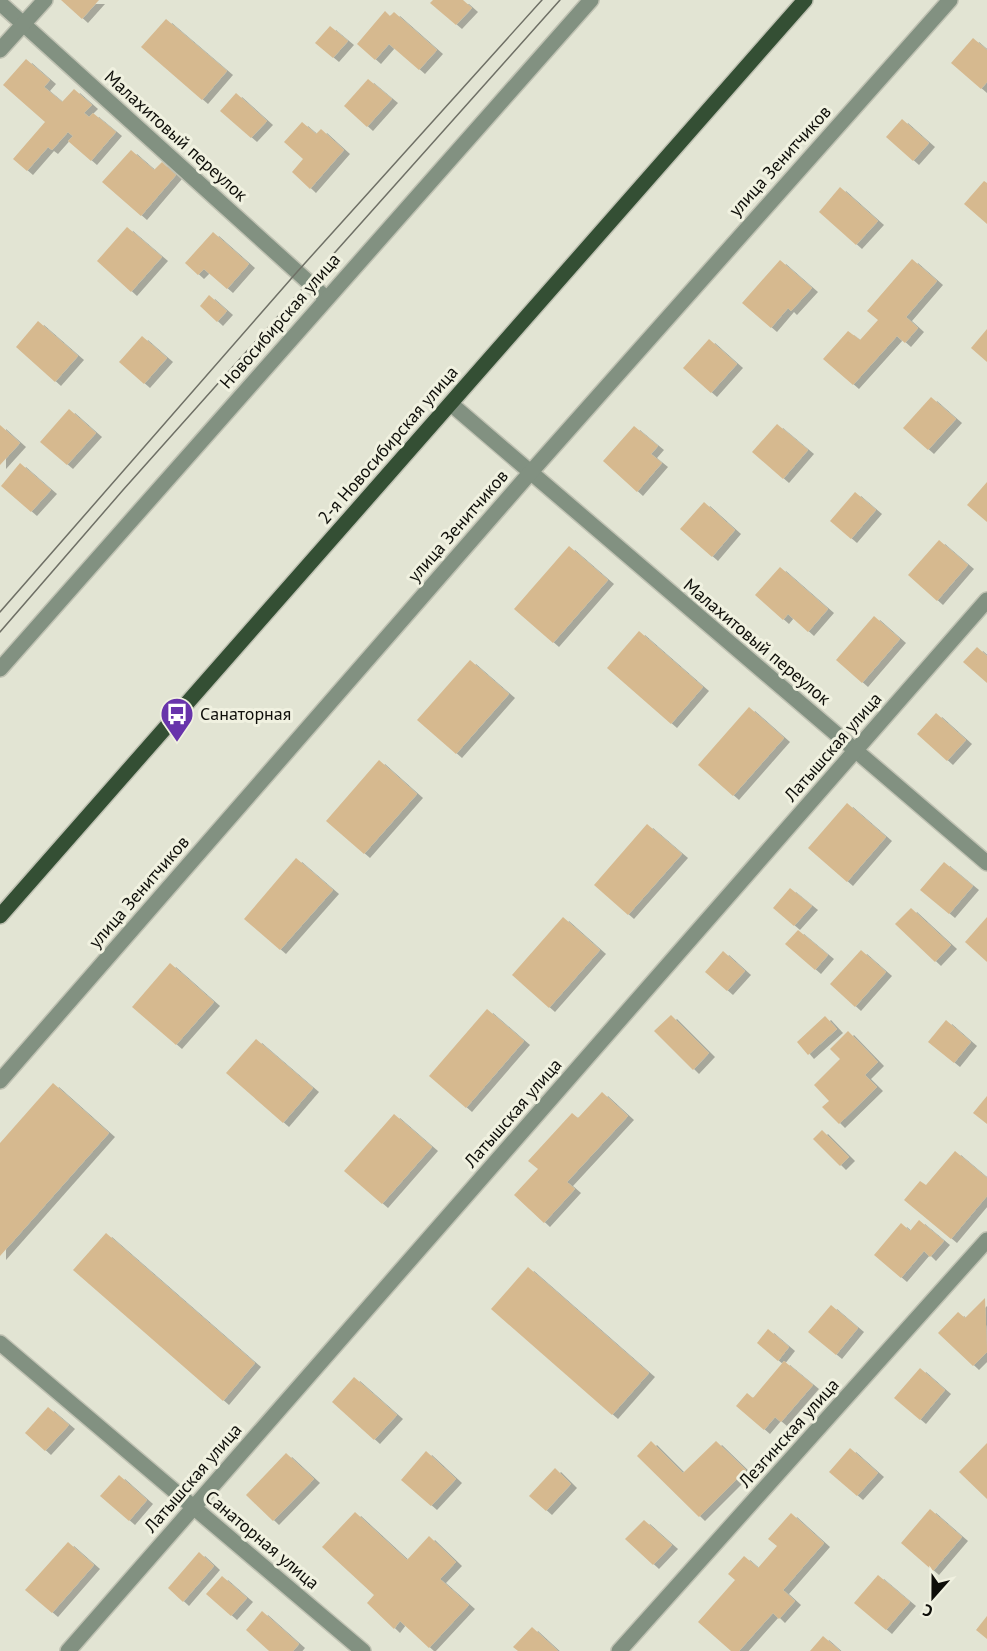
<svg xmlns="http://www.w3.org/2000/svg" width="987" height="1651" viewBox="0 0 987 1651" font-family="'PT Sans',sans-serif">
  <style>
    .building { fill: #d6b98f; filter: url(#shadow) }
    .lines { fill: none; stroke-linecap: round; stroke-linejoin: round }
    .minor-casing { stroke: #c0c2b3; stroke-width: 18 }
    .major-casing { stroke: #c0c2b3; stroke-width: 18 }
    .minor { stroke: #829181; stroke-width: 15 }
    .major { stroke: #344f34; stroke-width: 15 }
    .tram { stroke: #6f7066; stroke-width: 1.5 }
    .labels { text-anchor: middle; stroke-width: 6; stroke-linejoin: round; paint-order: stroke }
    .street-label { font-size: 18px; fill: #0e0e09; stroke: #f0f1e0 }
    .poi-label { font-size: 18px; fill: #0e0e09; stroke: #f0f1e0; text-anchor: start }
  </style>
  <defs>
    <filter id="shadow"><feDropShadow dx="6" dy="4" stdDeviation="0" flood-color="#0004"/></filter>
  </defs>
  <rect width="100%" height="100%" fill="#e2e4d3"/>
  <g class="building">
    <polygon points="61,0 99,0 82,19"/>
    <polygon points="433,0 463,0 472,8 456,25 430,3"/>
    <polygon points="385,11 390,16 394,12 437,50 419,70 389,44 375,60 357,44"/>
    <polygon points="166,19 227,71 202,100 141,47"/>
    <polygon points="330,26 348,41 333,58 315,43"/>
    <polygon points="973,38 987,50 987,82 981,89 951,63"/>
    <polygon points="26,59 50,80 44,87 62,102 74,89 92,105 84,113 89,117 93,113 116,132 91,161 68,141 73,136 68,132 52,150 48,147 27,171 13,159 45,122 3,85"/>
    <polygon points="368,79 392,99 367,127 344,106"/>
    <polygon points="236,93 267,121 251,138 220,111"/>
    <polygon points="902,119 929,143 913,161 886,137"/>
    <polygon points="302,122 316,134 321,129 344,150 310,189 292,172 303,159 284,142"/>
    <polygon points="131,150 154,170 162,162 176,175 141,216 102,182"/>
    <polygon points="984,181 987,183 987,224 964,204"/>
    <polygon points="840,187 878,221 856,245 819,212"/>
    <polygon points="127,227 162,257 131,292 97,261"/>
    <polygon points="213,232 249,264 227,289 204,269 198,275 185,263"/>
    <polygon points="912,259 937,281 906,317 918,328 905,343 897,336 853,385 823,359 848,331 860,340 878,320 867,311"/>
    <polygon points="780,260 812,288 791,311 788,308 771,328 742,303"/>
    <polygon points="209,295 227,311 217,322 200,306"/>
    <polygon points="38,321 78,356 55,382 16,347"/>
    <polygon points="987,329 987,362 971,348"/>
    <polygon points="142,336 167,358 144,384 119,362"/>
    <polygon points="709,339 737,364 711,393 683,368"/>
    <polygon points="931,397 956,419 928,450 903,428"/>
    <polygon points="69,409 96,433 67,465 40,442"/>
    <polygon points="777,424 808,450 783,479 752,452"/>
    <polygon points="0,425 20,443 0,465"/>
    <polygon points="634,426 658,446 651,454 662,463 637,492 603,461"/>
    <polygon points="20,463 51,490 31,512 1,486"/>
    <polygon points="987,482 987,522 967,505"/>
    <polygon points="855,492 876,510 851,539 830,521"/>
    <polygon points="704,502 735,530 712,557 680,529"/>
    <polygon points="939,540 968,565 937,601 908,575"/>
    <polygon points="569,546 608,580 553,643 514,609"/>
    <polygon points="780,567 828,609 808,632 788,614 783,620 755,595"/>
    <polygon points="874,616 900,639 862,683 836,660"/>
    <polygon points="639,631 703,687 671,724 607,668"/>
    <polygon points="977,647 987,656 987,683 963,662"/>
    <polygon points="470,660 509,694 456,754 417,720"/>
    <polygon points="749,707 784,738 733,796 698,765"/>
    <polygon points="936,713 966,740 947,761 917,734"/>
    <polygon points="379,760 417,794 364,854 326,821"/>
    <polygon points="847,803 886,837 847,882 808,848"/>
    <polygon points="647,824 682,854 628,915 594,885"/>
    <polygon points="296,858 333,890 280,950 244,919"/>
    <polygon points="944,862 973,886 949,914 920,890"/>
    <polygon points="790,888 812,906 794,926 773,908"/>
    <polygon points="911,908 951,945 935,962 895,924"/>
    <polygon points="563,917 600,950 549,1008 512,975"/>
    <polygon points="987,917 987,962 965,942"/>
    <polygon points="798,930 828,955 815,970 785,944"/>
    <polygon points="861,950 886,972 855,1007 830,984"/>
    <polygon points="723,951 745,971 727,991 705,972"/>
    <polygon points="170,963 214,1002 176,1045 132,1007"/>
    <polygon points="487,1009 524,1041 466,1108 429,1076"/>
    <polygon points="671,1015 709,1053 693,1070 654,1031"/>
    <polygon points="825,1016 837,1029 808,1055 797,1042"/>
    <polygon points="946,1020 971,1042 954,1063 928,1042"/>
    <polygon points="848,1031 878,1062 865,1075 877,1087 839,1124 822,1107 829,1101 814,1085 840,1059 830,1049"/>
    <polygon points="256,1039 313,1088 283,1123 226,1073"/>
    <polygon points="53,1083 109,1133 0,1256 0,1143"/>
    <polygon points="602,1092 628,1116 567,1182 575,1189 544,1223 514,1195 538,1169 528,1161 572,1113 578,1118"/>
    <polygon points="987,1096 987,1124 973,1113"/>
    <polygon points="394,1114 432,1147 382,1204 344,1171"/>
    <polygon points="822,1130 849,1157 840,1166 813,1139"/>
    <polygon points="955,1151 987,1178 987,1196 951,1239 904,1200 920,1181 926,1185"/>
    <polygon points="919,1220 944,1241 930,1257 924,1251 901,1278 874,1255 901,1223 910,1231"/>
    <polygon points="106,1233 255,1363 223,1401 73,1270"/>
    <polygon points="528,1267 649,1373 612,1415 491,1309"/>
    <polygon points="985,1298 987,1352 973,1366 938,1333 958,1312 965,1318"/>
    <polygon points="831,1305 858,1328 836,1355 808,1332"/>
    <polygon points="768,1329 789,1347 778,1361 757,1343"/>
    <polygon points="784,1361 813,1385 781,1422 775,1417 764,1430 736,1406 747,1393 753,1398"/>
    <polygon points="920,1368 945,1390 920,1420 894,1398"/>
    <polygon points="354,1377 397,1415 374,1440 332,1402"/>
    <polygon points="48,1407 69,1425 45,1451 25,1433"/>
    <polygon points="651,1441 683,1473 716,1441 746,1470 699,1517 637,1456"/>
    <polygon points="987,1443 987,1499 959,1472"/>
    <polygon points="850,1448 878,1473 857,1496 829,1472"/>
    <polygon points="426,1451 456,1479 431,1506 401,1480"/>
    <polygon points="286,1453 314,1479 273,1521 246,1495"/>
    <polygon points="555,1468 571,1484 546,1511 529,1496"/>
    <polygon points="119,1475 147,1500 129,1521 100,1496"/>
    <polygon points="930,1509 962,1537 933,1571 901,1543"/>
    <polygon points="355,1512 407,1560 429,1536 456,1562 440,1579 469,1605 429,1648 400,1621 394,1629 367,1603 374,1595 322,1547"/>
    <polygon points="791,1513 824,1543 783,1590 795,1601 779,1619 773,1613 739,1651 731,1651 698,1622 735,1580 728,1574 744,1556 758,1568 777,1546 768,1539"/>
    <polygon points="644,1520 672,1545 653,1565 625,1539"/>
    <polygon points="68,1542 94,1565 52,1613 25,1590"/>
    <polygon points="199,1552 214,1566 183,1602 168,1588"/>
    <polygon points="878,1575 910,1602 886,1630 854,1603"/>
    <polygon points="222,1576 247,1598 231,1616 206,1594"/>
    <polygon points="262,1611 299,1644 293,1651 269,1651 246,1630"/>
    <polygon points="987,1616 987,1639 976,1630"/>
    <polygon points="532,1627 558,1651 518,1651 513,1647"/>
    <polygon points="823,1636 840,1651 810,1651"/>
  </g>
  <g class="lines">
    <g class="minor-casing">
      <g id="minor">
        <polyline points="0,3 326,298"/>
        <polyline points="0,50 45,0"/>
        <polyline points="451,404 987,863"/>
        <polyline points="0,669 591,0"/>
        <polyline points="0,1081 530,473 950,0"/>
        <polyline points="0,1343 363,1651"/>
        <polyline points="68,1651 987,600"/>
        <polyline points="619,1651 987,1240"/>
      </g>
    </g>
    <g class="major-casing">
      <polyline id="major" points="0,916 805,0"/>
    </g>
    <use href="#minor" class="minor"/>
    <use href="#major" class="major"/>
    <g class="tram">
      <polyline points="0,612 297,272 542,0"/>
      <polyline points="0,632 123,490 560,0"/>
    </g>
  </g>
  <defs>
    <g id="bus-pin" transform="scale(1.725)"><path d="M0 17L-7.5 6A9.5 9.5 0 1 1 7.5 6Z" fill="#6834ab" stroke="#f0f1e0"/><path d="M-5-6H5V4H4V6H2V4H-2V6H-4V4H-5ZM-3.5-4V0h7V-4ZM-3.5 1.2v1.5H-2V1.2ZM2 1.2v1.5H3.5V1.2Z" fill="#fff"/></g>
  </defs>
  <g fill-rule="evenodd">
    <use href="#bus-pin" x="177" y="714"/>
  </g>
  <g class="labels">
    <g class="street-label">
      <text transform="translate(176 136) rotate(42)" y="6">Малахитовый переулок</text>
      <text transform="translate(780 161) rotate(-48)" y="6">улица Зенитчиков</text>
      <text transform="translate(280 321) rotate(-49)" y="6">Новосибирская улица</text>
      <text transform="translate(388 445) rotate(-49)" y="6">2-я Новосибирская улица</text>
      <text transform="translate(458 526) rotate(-49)" y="6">улица Зенитчиков</text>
      <text transform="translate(757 642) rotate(40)" y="6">Малахитовый переулок</text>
      <text transform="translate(833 747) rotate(-49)" y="6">Латышская улица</text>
      <text transform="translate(139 892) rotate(-49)" y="6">улица Зенитчиков</text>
      <text transform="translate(513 1113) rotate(-49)" y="6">Латышская улица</text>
      <text transform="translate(789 1433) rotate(-48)" y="6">Лезгинская улица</text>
      <text transform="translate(193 1478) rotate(-49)" y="6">Латышская улица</text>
      <text transform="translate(262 1540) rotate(40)" y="6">Санаторная улица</text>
    </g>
    <g class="poi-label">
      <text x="200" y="720">Санаторная</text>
    </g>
  </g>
  <g transform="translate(933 1597) rotate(201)" stroke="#f0f1e0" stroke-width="4.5" paint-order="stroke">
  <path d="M0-4.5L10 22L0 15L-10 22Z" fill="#0e0e09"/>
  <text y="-9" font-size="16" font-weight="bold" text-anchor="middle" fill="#0e0e09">С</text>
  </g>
</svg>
